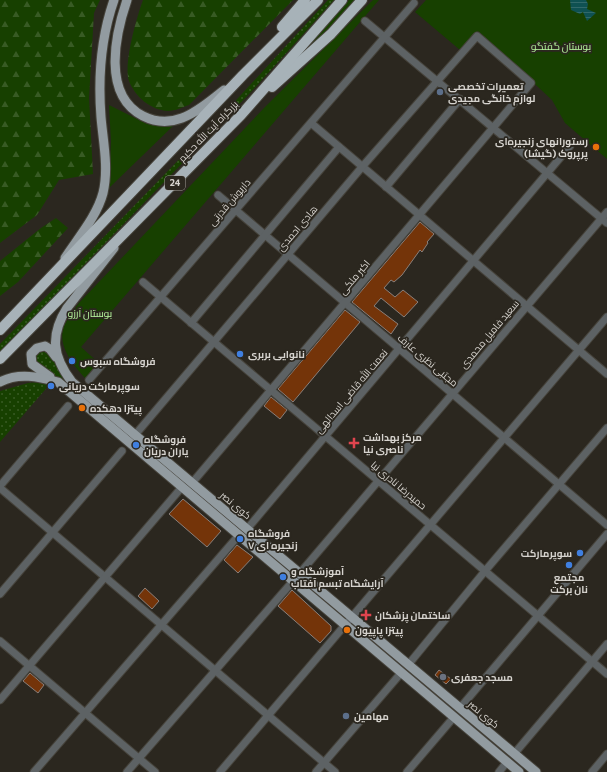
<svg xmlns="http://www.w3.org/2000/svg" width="607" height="772" viewBox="0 0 607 772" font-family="Commissioner,Cairo,sans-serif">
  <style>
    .green { fill: #174000 }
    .forest { fill: url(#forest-firs) }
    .garden { fill: url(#garden-dots) }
    .water { fill: url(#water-rules) }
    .building { fill: #743409; stroke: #8a7f7a }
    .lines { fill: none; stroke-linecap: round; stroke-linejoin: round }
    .minor-casing { stroke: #46433b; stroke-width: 9 }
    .major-casing { stroke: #46433b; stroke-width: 11 }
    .highway-casing { stroke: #46433b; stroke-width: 12 }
    .minor { stroke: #5d6264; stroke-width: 7 }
    .major { stroke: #929ba0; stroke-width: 9 }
    .highway { stroke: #a7b2b8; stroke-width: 10 }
    .service-dot { fill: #5c6f8a; stroke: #2b271f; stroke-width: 1.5 }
    .food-dot { fill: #e8710a; stroke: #2b271f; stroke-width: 1.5 }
    .shop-dot { fill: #3f7fe0; stroke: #2b271f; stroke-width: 1.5 }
    .health-dot { fill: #e0444e; stroke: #2b271f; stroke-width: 1.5 }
    .worship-dot { fill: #6b7280; stroke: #2b271f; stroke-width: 1.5 }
    .labels { text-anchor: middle; stroke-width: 3.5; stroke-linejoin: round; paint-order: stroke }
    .shield { fill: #2b271f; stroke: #a39f9a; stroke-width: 1 }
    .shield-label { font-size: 9px; font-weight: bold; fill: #d6d3ce }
    .park-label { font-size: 10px; fill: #b9f9a0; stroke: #2b271f }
    .poi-label { font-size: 10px; font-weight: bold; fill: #d6d3ce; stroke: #2b271f; text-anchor: start }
    .street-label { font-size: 10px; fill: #d6d3ce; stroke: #2b271f }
  </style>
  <defs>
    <pattern id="forest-firs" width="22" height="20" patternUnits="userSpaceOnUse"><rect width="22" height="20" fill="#174000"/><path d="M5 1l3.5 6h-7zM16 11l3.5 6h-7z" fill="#385b24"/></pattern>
    <pattern id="garden-dots" width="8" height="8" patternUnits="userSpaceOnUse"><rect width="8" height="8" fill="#174000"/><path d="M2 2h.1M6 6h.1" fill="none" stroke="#385b24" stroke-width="1.8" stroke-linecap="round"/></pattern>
    <pattern id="water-rules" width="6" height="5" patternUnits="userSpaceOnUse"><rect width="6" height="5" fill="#0f5152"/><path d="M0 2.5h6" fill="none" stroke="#31696a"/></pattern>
  </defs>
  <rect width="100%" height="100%" fill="#2b271f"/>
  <g class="green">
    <polygon points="349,0 357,0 329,31 270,86"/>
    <path d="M373,0H379L81,347L100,364L86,379C74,366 55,344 65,324C69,317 74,310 79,303L265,107Z"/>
    <polygon points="426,0 607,0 607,159 565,123 552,100 478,31 460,50 415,12"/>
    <polygon points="109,105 147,124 173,126 109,188 111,142"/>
  </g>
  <g class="forest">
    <polygon points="0,0 100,0 94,13 89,98 93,174 59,180 37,215 0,243"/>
    <path d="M143,0H293L189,105C183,107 175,111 168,111C151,110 135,97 129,81C123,65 137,16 143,0Z"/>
    <polygon points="56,218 68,228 18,282 0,296 0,261 41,228"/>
  </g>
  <g class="garden">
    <polygon points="328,0 334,0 251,92 0,352 0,344 228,109"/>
    <polygon points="43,350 50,353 71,386 36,363 35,356 38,352"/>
    <polygon points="39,382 50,384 0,442 0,391 28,383"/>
  </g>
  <polygon class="water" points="570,0 586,0 588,4 587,9 596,13 587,21 583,12 580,14 571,10"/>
  <g class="building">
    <polygon points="420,222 434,234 427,242 428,243 422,252 420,250 402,275 394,282 391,280 384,288 395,297 403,290 418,302 404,317 381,298 374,306 398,324 391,334 352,302"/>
    <polygon points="345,310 360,322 293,402 278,389"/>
    <polygon points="271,397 287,410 280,419 264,406"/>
    <polygon points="183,499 221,531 207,547 169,514"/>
    <polygon points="237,545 253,557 238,573 224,560"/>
    <polygon points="145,588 159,601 152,609 138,596"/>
    <polygon points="292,590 331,626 331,631 320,643 278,606"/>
    <polygon points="439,670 451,679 446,684 435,675"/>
    <polygon points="30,673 44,685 38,693 23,681"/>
  </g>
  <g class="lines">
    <g class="minor-casing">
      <g id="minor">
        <polyline points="365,21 607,223"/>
        <polyline points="311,123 607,374"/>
        <polyline points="386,187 460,99"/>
        <polyline points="218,195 607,525"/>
        <polyline points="143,282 607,674"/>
        <polyline points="191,323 339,147"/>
        <polyline points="89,380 414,3"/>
        <polyline points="135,435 362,167 477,36 531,83 192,483"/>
        <polyline points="0,486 68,406"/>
        <polyline points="0,488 335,772"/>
        <polyline points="247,529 570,146"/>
        <polyline points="0,594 122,451"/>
        <polyline points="0,641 155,772"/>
        <polyline points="408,665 485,571 607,428"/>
        <polyline points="0,700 182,487"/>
        <polyline points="460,708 607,534"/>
        <polyline points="514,754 607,644"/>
        <polyline points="34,772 239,535"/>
        <polyline points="127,772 300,573 607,212"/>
        <polyline points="220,772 607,317"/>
        <polyline points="316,772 401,673"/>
        <polyline points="407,772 454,717"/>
        <polyline points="499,772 507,762"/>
        <polyline points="592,772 607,754"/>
      </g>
    </g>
    <g class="major-casing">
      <g id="major">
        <path d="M127,0C115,35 102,95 143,116C155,122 169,123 182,118C198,112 211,100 224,90"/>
        <path d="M114,248L67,308C50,335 52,356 72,382L536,772"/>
        <path d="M65,258C78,238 97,216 103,193C109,168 103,141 101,117C98,78 101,37 114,0"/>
        <polyline points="50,377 32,364 31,354 37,348 45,346 50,349 56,357"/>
        <path d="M0,382C19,372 39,377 58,382L519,772"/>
      </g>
    </g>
    <g class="highway-casing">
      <g id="highway">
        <polyline points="282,27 305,0"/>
        <polyline points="272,87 331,34 362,0"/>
        <polyline points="0,330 243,75 318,0"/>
        <polyline points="0,359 241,115 342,0"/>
      </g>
    </g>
    <use href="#minor" class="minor"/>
    <use href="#major" class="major"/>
    <use href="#highway" class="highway"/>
  </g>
  <g class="service-dot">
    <circle cx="440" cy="92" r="4"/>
    <circle cx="346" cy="716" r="4"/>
  </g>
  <g class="food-dot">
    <circle cx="596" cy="147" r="4"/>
    <circle cx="82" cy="408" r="4"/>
    <circle cx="347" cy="630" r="4"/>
  </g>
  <g class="shop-dot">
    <circle cx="240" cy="354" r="4"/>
    <circle cx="72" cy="361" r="4"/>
    <circle cx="51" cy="386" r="4"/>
    <circle cx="136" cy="445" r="4"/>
    <circle cx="240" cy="539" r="4"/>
    <circle cx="580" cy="553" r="4"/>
    <circle cx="569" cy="565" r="4"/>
    <circle cx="283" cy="577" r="4"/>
  </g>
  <g class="health-dot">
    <path d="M352 437h4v4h4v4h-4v4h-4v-4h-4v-4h4z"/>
    <path d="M364 609h4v4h4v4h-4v4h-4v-4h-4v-4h4z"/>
  </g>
  <circle class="worship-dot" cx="443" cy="677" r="4"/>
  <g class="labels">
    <rect class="shield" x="165" y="176" width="20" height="14" rx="3"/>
    <g class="shield-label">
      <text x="175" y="186">24</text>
    </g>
    <g class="park-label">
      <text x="561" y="50">بوستان گفتگو</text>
      <text x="90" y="317">بوستان آرزو</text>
    </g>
    <g class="poi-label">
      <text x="448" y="90">تعمیرات تخصصی<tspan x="448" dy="12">لوازم خانگی مجیدی</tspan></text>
      <text x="588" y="145" text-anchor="end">رستورانهای زنجیره‌ای<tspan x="588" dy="12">پرپروک (گیشا)</tspan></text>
      <text x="248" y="358">نانوایی بربری</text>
      <text x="80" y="365">فروشگاه سبوس</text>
      <text x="59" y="390">سوپرمارکت دریانی</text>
      <text x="90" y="412">پیتزا دهکده</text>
      <text x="363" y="441">مرکز بهداشت<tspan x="363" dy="12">ناصری نیا</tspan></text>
      <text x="144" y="443">فروشگاه<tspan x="144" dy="12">یاران دریان</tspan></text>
      <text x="248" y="537">فروشگاه<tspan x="248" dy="12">زنجیره ای ۷</tspan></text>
      <text x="572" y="557" text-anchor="end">سوپرمارکت</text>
      <text x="291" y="575">آموزشگاه و<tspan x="291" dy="12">آرایشگاه تبسم آفتاب</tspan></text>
      <text x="569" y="581" text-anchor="middle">مجتمع<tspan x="569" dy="12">نان برکت</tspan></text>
      <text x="375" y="619">ساختمان پزشکان</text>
      <text x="355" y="634">پیتزا پاپیون</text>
      <text x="451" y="681">مسجد جعفری</text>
      <text x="354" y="720">مهامین</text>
    </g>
    <g class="street-label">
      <text transform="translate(208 131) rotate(-46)" y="4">بزرگراه آیت الله حکیم</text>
      <text transform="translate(229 202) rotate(-49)" y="4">داریوش قدرتی</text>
      <text transform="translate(297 228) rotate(-50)" y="4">هادی احمدی</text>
      <text transform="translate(354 277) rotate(-50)" y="4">اکبر ملکی</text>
      <text transform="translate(489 334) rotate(-50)" y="4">سعید فامیل محمدی</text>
      <text transform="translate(428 360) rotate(40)" y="4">مجتبی نظری عارف</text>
      <text transform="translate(351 391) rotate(-50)" y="4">نعمت الله قاضی اسدالهی</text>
      <text transform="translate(399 485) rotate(40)" y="4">حمیدرضا نادری نیا</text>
      <text transform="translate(236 505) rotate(40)" y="4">کوی نصر</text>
      <text transform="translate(484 714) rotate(40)" y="4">کوی نصر</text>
    </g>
  </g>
</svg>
